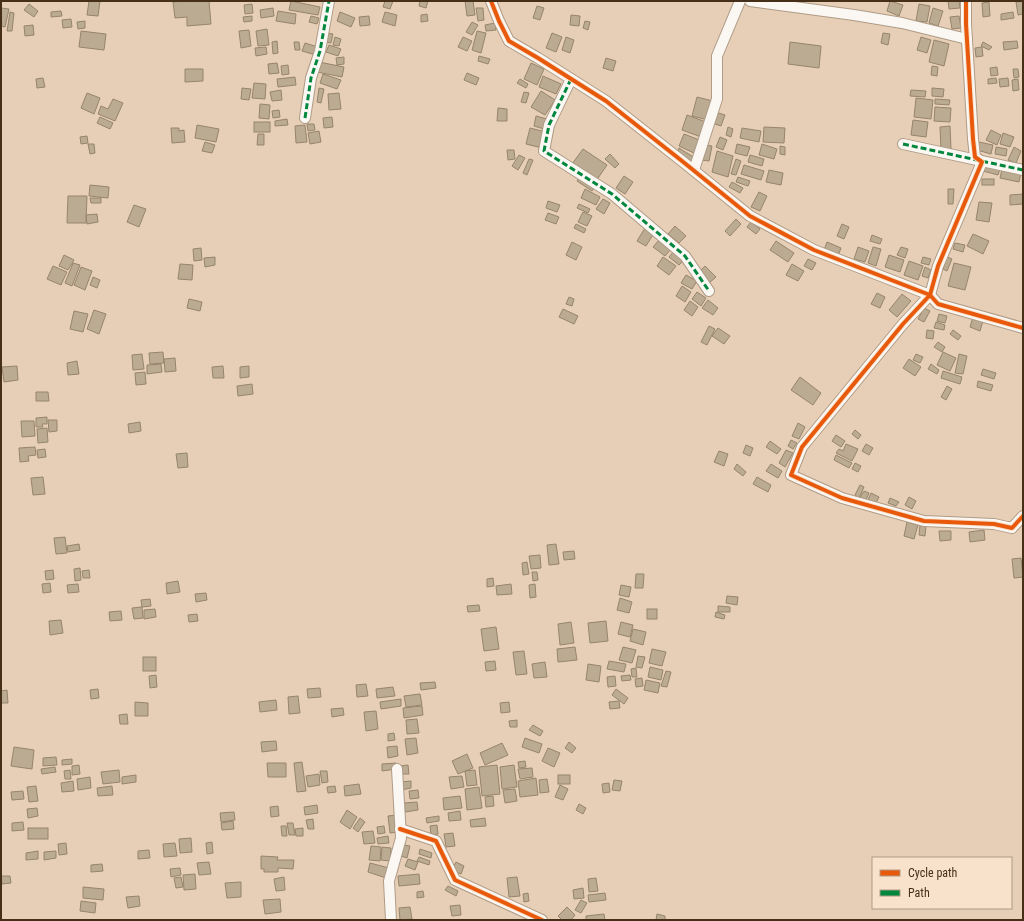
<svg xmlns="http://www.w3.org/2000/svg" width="1024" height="921" viewBox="0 0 1024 921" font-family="'Roboto Condensed',sans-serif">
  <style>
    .building { fill: #bbab93; stroke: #96856b }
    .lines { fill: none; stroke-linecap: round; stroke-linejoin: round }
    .street-casing { stroke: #af9b86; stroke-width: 12 }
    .street { stroke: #fbf8f4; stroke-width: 10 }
    .quiet { stroke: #00873e; stroke-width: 3; stroke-dasharray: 6 3; stroke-linecap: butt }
    .cycleway-casing { stroke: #f8e2cc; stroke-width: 6 }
    .cycleway { stroke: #e8590c; stroke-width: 4 }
  </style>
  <rect width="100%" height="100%" fill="#e7cfb7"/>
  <g class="building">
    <polygon points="89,1 100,1 98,16 87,15"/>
    <polygon points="185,1 209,1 211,24 187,26 187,17 175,18 173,2"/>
    <polygon points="291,1 320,7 318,15 289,10"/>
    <polygon points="385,1 393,1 390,9 383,7"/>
    <polygon points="420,1 428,1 426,8 419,6"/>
    <polygon points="465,1 473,1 475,15 467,16"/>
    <polygon points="890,1 903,5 899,16 887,11"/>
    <polygon points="948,1 959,1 960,8 949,9"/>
    <polygon points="1023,1 1023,14 1018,15 1016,2"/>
    <polygon points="989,2 990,16 983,17 982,3"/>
    <polygon points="29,4 38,11 34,17 24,10"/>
    <polygon points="252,4 253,13 245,14 244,5"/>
    <polygon points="919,4 930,6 927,22 916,21"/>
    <polygon points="537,6 544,8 540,20 533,18"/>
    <polygon points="1,8 9,9 5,27 1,26"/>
    <polygon points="273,8 274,16 261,18 260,10"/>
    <polygon points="476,8 483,8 484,20 478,21"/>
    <polygon points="933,8 943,11 938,26 929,23"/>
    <polygon points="61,11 62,16 51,17 51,12"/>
    <polygon points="278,11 296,14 295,24 276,21"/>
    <polygon points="10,12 14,13 12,31 7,31"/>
    <polygon points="340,12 355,18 351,27 337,21"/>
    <polygon points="385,12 397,15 395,26 382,22"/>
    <polygon points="1013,12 1014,18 1001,20 1001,14"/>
    <polygon points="427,14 428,21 421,22 421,15"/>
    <polygon points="571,15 580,16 579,26 570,25"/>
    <polygon points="252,16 252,21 244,22 243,17"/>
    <polygon points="311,16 319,18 317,24 309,22"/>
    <polygon points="369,16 370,25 360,26 359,17"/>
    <polygon points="959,16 961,28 952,29 950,17"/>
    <polygon points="71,19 72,27 63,28 62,20"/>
    <polygon points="85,21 85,28 78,29 77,22"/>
    <polygon points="585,21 590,22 588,30 583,28"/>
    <polygon points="472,22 478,25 472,35 466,32"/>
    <polygon points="495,23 496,30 486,31 485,25"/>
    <polygon points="33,25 34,35 25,36 24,26"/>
    <polygon points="267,29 269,45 258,46 256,31"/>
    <polygon points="249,30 251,46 241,48 239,31"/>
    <polygon points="81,31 106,34 104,50 79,47"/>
    <polygon points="477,31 486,33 481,53 472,50"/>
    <polygon points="327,33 333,34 331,43 325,42"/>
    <polygon points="552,33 562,37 556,52 546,48"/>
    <polygon points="883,33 890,34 888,45 881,43"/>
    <polygon points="335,37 341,39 339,46 333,45"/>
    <polygon points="463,37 472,41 467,51 458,47"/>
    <polygon points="566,37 574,40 570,53 562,50"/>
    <polygon points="921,37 931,40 927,53 917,50"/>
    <polygon points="934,40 949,44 944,66 929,62"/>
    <polygon points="277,41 278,53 273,54 272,42"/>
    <polygon points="1017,41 1018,48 1004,50 1003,42"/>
    <polygon points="294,42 299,42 300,50 295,50"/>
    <polygon points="790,42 821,46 819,68 788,64"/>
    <polygon points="983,42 992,47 989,50 981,46"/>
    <polygon points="305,43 318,47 316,55 302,51"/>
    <polygon points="329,45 341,49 338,56 326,52"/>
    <polygon points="266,47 267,54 256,56 255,48"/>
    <polygon points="982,47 983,56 976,57 975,48"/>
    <polygon points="479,56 490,59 488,64 478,61"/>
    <polygon points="344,57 344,64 337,65 336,58"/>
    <polygon points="606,58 616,61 613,71 603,68"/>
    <polygon points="319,62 344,67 342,77 317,72"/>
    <polygon points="277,63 279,73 269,74 268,64"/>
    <polygon points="531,63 544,69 537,85 524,79"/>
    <polygon points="288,65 289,74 282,75 281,66"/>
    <polygon points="932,66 938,67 937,76 931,75"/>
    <polygon points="997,67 998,75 991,76 990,68"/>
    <polygon points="185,69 203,69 203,81 185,82"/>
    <polygon points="1013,69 1018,69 1019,77 1014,78"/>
    <polygon points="467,73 479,78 476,85 464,80"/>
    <polygon points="323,74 341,80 337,89 320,83"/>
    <polygon points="543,76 561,84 556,94 539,87"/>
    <polygon points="295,77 296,85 278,87 277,79"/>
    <polygon points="43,78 45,87 37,88 36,79"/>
    <polygon points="996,78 997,83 988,84 988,79"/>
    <polygon points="1008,78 1009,86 1000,87 999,79"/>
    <polygon points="520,79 528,84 526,88 517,83"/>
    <polygon points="1018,79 1019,90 1013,91 1012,80"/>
    <polygon points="254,83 266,84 265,99 252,98"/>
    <polygon points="242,88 251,89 249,100 241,99"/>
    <polygon points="319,88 324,89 321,103 317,102"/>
    <polygon points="932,88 944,89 943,97 932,96"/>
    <polygon points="281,90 282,100 272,101 270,92"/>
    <polygon points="911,90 926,91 925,97 910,96"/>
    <polygon points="541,91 555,100 545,115 531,107"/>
    <polygon points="524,92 529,93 526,103 521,102"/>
    <polygon points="87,93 100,98 94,114 81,108"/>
    <polygon points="339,93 341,109 329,110 328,94"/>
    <polygon points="697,97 713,101 708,120 692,116"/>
    <polygon points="916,98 933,100 931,119 914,117"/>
    <polygon points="113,99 123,103 115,121 98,114 101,106 108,109"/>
    <polygon points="935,99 950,100 949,105 935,104"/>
    <polygon points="260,104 270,105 269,119 259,118"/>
    <polygon points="935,107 951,108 950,122 934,121"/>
    <polygon points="498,108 507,109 507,121 497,121"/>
    <polygon points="279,110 280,117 273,118 272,111"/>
    <polygon points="715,112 725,115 721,126 712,123"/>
    <polygon points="687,115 706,122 701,137 682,130"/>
    <polygon points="536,116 547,119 544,129 534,126"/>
    <polygon points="100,117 113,123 110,129 97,123"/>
    <polygon points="332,117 333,127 324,128 323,118"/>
    <polygon points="287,119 288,125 275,126 275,121"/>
    <polygon points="913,120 928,122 926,137 911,135"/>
    <rect x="254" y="122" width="16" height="10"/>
    <polygon points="307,124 314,124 315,130 308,131"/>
    <polygon points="197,125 219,129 216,142 195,138"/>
    <polygon points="305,125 307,142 296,143 295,126"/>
    <polygon points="950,126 951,149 941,149 940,127"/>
    <polygon points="728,127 733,129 731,137 726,135"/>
    <polygon points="764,127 785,128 784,143 763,142"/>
    <polygon points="171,128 179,128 179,131 184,130 185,142 172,143"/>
    <polygon points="530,128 546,132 542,148 526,144"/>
    <polygon points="742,128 761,131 759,142 740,138"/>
    <polygon points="991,130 1001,135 997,145 986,140"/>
    <polygon points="319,131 321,142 310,144 308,133"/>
    <polygon points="1003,133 1014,137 1010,147 1000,144"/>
    <polygon points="258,134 264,134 264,145 257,145"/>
    <polygon points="684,134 702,141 696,154 679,146"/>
    <polygon points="87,136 88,143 81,144 80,137"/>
    <polygon points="720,137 727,140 723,150 716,147"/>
    <polygon points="205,142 215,145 212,153 202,151"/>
    <polygon points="979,142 993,145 991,154 977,150"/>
    <polygon points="88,144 94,144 95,153 90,154"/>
    <polygon points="737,144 750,147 747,156 735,153"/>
    <polygon points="762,144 777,149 774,159 759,155"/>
    <polygon points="704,145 712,146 709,161 701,160"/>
    <polygon points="780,146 785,147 785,155 780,154"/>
    <polygon points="996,147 1007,149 1006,156 995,154"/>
    <polygon points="1014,147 1021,151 1016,163 1008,160"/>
    <polygon points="679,148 695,158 692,162 677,153"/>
    <polygon points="583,149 607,165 596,181 572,164"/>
    <polygon points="507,150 514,150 515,159 508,160"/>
    <polygon points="717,151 733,156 728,177 712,172"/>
    <polygon points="610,154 619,164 615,168 605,159"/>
    <polygon points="519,155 525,158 518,170 512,166"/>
    <polygon points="750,155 764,159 762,166 748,162"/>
    <polygon points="529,159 533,160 527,175 523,173"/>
    <polygon points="736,159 741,161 736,175 731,174"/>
    <polygon points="744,165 764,171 761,180 741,174"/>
    <polygon points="985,165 1000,169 998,175 983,171"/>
    <polygon points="1002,169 1021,172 1019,182 1000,178"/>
    <polygon points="769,170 783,173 781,185 766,182"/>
    <polygon points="624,176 633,182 625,194 616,188"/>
    <polygon points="738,177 750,181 748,186 736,182"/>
    <polygon points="579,178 594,188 592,191 577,181"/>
    <rect x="982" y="179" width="12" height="6"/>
    <polygon points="732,182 743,188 740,193 729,187"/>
    <polygon points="90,185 109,187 108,198 89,196"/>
    <polygon points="585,189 600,197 596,205 581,198"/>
    <polygon points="948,189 954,189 953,204 948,204"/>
    <polygon points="759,192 767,196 760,211 751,207"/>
    <polygon points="1023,194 1023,204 1010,205 1010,195"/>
    <polygon points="68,196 87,196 86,223 67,223"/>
    <polygon points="90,198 101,198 101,203 91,203"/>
    <polygon points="603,199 610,203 604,214 596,209"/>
    <polygon points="548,201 560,205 557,212 546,208"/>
    <polygon points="979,202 992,203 989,222 976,220"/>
    <polygon points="579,204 590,209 588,213 577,208"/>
    <polygon points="134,205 146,209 139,227 127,222"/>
    <polygon points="583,212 592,216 587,226 578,222"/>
    <polygon points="548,213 559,217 556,224 545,220"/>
    <polygon points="97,214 98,222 87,224 86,215"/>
    <polygon points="736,219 741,224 730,236 725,231"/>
    <polygon points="751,222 760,229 756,234 747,227"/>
    <polygon points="576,224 586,229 584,233 574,228"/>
    <polygon points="842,224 849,227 844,239 837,236"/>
    <polygon points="675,226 686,236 679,243 668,234"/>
    <polygon points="645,228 654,233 646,246 637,241"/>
    <polygon points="973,234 989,241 983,254 967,246"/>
    <polygon points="872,235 882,239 880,244 870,241"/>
    <polygon points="659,240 671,249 665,256 653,247"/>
    <polygon points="776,241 794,253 788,262 770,250"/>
    <polygon points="572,242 582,247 576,260 566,255"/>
    <polygon points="827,242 841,248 838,256 824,250"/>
    <polygon points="955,243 965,245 963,252 953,249"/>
    <polygon points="858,247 869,251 865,262 854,259"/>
    <polygon points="873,247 881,249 876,266 868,263"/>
    <polygon points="901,247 908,249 905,258 897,255"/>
    <polygon points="201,248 202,260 194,261 193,249"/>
    <polygon points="674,251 684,260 679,265 669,257"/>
    <polygon points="64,255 74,260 68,270 59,266"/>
    <polygon points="889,255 904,260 900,272 885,267"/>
    <polygon points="215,257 215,265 205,267 204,258"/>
    <polygon points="663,257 676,266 669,275 657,266"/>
    <polygon points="923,257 931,259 929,265 921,263"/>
    <polygon points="947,257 952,259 947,271 943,269"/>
    <polygon points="808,259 816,263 812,270 804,266"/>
    <polygon points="909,261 923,266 918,280 904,275"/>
    <polygon points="73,263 80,265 72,286 65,283"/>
    <polygon points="954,263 971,267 965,290 948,286"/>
    <polygon points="180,264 193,265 192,280 178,279"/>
    <polygon points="792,264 804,271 798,281 786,275"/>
    <polygon points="53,266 67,272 61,285 47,279"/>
    <polygon points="705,266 716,277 709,283 698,273"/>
    <polygon points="81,267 92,271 85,290 74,285"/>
    <polygon points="925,267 931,270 928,278 922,276"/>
    <polygon points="686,275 697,281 692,289 681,283"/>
    <polygon points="93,277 100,280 97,288 90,285"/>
    <polygon points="682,286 691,292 685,302 676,296"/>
    <polygon points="697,292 706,298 701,306 692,299"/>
    <polygon points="877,293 885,297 880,308 871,304"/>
    <polygon points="902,294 911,301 897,317 889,310"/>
    <polygon points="569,297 574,299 572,306 566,304"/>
    <polygon points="189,299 202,302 200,311 187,308"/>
    <polygon points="708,300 718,308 713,315 702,308"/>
    <polygon points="690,301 698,307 692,316 684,310"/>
    <polygon points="924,308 930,311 924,322 918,319"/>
    <polygon points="563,309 578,316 574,324 559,317"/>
    <polygon points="94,310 106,314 99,334 87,329"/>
    <polygon points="74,311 88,314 83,332 70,329"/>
    <polygon points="939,314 947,316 945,323 937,321"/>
    <polygon points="973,317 983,321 980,331 970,327"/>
    <polygon points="936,322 945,325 944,330 934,328"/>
    <polygon points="709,326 715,329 707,345 701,342"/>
    <polygon points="718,328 730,336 724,344 712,336"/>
    <polygon points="927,330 934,331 933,339 926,338"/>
    <polygon points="953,330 961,336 958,340 950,334"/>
    <polygon points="938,342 945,347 942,352 934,347"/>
    <polygon points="163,352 164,363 150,364 149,353"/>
    <polygon points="943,352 956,358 950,371 937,365"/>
    <polygon points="142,354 144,369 133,370 132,355"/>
    <polygon points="916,354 923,357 920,363 913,360"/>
    <polygon points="959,354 967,356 963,374 955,373"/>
    <polygon points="175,358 176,371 165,372 164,359"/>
    <polygon points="909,359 921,367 915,376 903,368"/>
    <polygon points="77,361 79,374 68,375 67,363"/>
    <polygon points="161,364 162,372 147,374 147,365"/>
    <polygon points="931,364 939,370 937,374 928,369"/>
    <polygon points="17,366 18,380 4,382 2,367"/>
    <polygon points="223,366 224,378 213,378 212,367"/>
    <polygon points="249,366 249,377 240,378 240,367"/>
    <polygon points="983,369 996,373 994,379 981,375"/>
    <polygon points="943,371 962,377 960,384 941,378"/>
    <polygon points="145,372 146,384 136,385 135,373"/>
    <polygon points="800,377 821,393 813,405 791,390"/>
    <polygon points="978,381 993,385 991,391 977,387"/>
    <polygon points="252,384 253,394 238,396 237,386"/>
    <polygon points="947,386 952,389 946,400 941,397"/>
    <polygon points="36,392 48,392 49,401 36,401"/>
    <polygon points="47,417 47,424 42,424 43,427 36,427 36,418"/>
    <polygon points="48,420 57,420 57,431 49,432"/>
    <polygon points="21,421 34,421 35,436 22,437"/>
    <polygon points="140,422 141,431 129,433 128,424"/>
    <polygon points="798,423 805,427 799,439 792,436"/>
    <polygon points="47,428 48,442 38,443 37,429"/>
    <polygon points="855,430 861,435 858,439 852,434"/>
    <polygon points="836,435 845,441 841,447 832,441"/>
    <polygon points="791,440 797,443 793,449 788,446"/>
    <polygon points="770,441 781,449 777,454 766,447"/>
    <polygon points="846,444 858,449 852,461 836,453 839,449 843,451"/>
    <polygon points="866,444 873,448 869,455 862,451"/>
    <polygon points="746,445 753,448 750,456 743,453"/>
    <polygon points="35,447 36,455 28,456 29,461 20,462 19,448"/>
    <polygon points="45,449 46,457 38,458 37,450"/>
    <polygon points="786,450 793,453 785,467 779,463"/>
    <polygon points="719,451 728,454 724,466 714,462"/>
    <polygon points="187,453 188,467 178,468 176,454"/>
    <polygon points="836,455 852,463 849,468 834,460"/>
    <polygon points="855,463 861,466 858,472 852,469"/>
    <polygon points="737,464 746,472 743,476 734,469"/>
    <polygon points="771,464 782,471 778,478 766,471"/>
    <polygon points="43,477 45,494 33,495 31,478"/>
    <polygon points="757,477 771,485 768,492 753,484"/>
    <polygon points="860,485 864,487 859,498 855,495"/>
    <polygon points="864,491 869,493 865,502 859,499"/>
    <polygon points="871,493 879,497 875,505 867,502"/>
    <polygon points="909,497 916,501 912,509 905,505"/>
    <polygon points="890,498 899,502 896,506 888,503"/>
    <polygon points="907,522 918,525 914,539 904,536"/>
    <polygon points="920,525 926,526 925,536 919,535"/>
    <polygon points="984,530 985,540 970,542 969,532"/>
    <polygon points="939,531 951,531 951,540 940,541"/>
    <polygon points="65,537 67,553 56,554 54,538"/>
    <polygon points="79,544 80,550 68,552 67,546"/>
    <polygon points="556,544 559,564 549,565 547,545"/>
    <polygon points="574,551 575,559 564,560 563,552"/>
    <polygon points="540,555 541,568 531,569 529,556"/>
    <polygon points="1021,558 1023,577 1014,578 1012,559"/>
    <polygon points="527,562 529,574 523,575 522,563"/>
    <polygon points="80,568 81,580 75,581 74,569"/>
    <polygon points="53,570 54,579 46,580 45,571"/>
    <polygon points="89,570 90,578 83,578 82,571"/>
    <polygon points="532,572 537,572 538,580 533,581"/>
    <polygon points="636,574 644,574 643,588 635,588"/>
    <polygon points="493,578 494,586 487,587 487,579"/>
    <polygon points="178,581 180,592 167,594 166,583"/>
    <polygon points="50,583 51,592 43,593 42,584"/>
    <polygon points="78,584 79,592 68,593 67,585"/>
    <polygon points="511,584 512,594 497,595 496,586"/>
    <polygon points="535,584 536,597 530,598 529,585"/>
    <polygon points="621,585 631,587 629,597 619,595"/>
    <polygon points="206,593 207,600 196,602 195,594"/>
    <polygon points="727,596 738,597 737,605 726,603"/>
    <polygon points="620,598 632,602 629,613 617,610"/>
    <polygon points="150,599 151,606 142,607 141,600"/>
    <polygon points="479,605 480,611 468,612 467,606"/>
    <polygon points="718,606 730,607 730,612 718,612"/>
    <polygon points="142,607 143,618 134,619 132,608"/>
    <polygon points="155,609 156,617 144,619 144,610"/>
    <rect x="647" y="609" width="10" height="10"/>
    <polygon points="121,611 122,620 110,621 109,612"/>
    <polygon points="716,612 725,615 724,619 715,617"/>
    <polygon points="197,614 198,621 189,622 188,615"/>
    <polygon points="61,620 63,633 50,635 49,621"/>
    <polygon points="606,621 608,641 590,643 588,623"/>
    <polygon points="571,622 574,643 560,645 558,624"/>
    <polygon points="621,622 633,625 630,637 618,634"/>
    <polygon points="496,627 499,649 484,651 481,629"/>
    <polygon points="633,629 646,632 643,645 630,641"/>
    <polygon points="575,647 577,660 558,662 557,649"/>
    <polygon points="623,647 636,650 632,663 619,660"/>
    <polygon points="652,649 666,652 662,666 649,663"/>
    <polygon points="524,651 527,674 516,675 513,652"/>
    <polygon points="638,656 645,657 642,668 636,667"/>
    <rect x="143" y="657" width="13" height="14"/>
    <polygon points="495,661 496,670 486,671 485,662"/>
    <polygon points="609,661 626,664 624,672 607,669"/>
    <polygon points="545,662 547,677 534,678 532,664"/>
    <polygon points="588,664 601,666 599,682 586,680"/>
    <polygon points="650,667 663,670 661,680 648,677"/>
    <polygon points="636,668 637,677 632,677 631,669"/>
    <polygon points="666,671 671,672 667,687 661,686"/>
    <polygon points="156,675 157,687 150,688 149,676"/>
    <polygon points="630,675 631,680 622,681 621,676"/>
    <polygon points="615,676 616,686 608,687 607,677"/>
    <polygon points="642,678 643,686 636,687 635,679"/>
    <polygon points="646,680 660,683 658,693 644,690"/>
    <polygon points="435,682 436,688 421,690 420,683"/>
    <polygon points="366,684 368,696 357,697 356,685"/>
    <polygon points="393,687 395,696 377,698 376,689"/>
    <polygon points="320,688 321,697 308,698 307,689"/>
    <polygon points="98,689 99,698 91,699 90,690"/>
    <polygon points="616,689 628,698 624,704 612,695"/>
    <polygon points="7,690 8,703 1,703 1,691"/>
    <polygon points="420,694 422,705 406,707 404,696"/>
    <polygon points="298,696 300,713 289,714 288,697"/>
    <polygon points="401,699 401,706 381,709 380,702"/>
    <polygon points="276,700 277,710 260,712 259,702"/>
    <polygon points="619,701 620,708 610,709 609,702"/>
    <polygon points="135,702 148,703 148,716 135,716"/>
    <polygon points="509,702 510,712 501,713 500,703"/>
    <polygon points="422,706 423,715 404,718 403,708"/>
    <polygon points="343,708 344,715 332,717 331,709"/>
    <polygon points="376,711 378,729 366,731 364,712"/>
    <polygon points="127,714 128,724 120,724 119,715"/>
    <polygon points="417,719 419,733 407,734 406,720"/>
    <polygon points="517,720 517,727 510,727 509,721"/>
    <polygon points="533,725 543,731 540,736 529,730"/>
    <polygon points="394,733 395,740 388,741 388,734"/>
    <polygon points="416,738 418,753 407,755 405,739"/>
    <polygon points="525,738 542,744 539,753 522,747"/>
    <polygon points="276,741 277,750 262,752 261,742"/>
    <polygon points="569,742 576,748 572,753 565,748"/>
    <polygon points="502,743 508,755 485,765 480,753"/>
    <polygon points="397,746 398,756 388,758 387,747"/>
    <polygon points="14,747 34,750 32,769 11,766"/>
    <polygon points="548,748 560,753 554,767 542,761"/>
    <polygon points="467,754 473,768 458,774 452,761"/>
    <polygon points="56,757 57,765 43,766 43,758"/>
    <polygon points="72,759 72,764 62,765 62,760"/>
    <polygon points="525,761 526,767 519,768 518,762"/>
    <polygon points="302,762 306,791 297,792 294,763"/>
    <polygon points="267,763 286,763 286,777 268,777"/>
    <polygon points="396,763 397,769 382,771 382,764"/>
    <polygon points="79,765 80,774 72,775 72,766"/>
    <polygon points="408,765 409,774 401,774 400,766"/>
    <polygon points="497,765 500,794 482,796 479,767"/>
    <polygon points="514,765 517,787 502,789 500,767"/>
    <polygon points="55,767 56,772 42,774 41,769"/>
    <polygon points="532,768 533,777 520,779 518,769"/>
    <polygon points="70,770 71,779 65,779 64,771"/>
    <polygon points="119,770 120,782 103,784 101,772"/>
    <polygon points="475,770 477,785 467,786 465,771"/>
    <polygon points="320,771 327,771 328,782 322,783"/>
    <polygon points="319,774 320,785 308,787 306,776"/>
    <polygon points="136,775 136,782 122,784 122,777"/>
    <rect x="558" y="775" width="12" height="9"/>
    <polygon points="462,776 464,787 451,789 449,777"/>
    <polygon points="90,777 91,788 78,790 77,779"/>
    <polygon points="536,778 538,795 520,797 518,781"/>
    <polygon points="547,779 549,792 540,793 539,780"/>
    <polygon points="614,780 622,781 620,791 612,790"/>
    <polygon points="73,781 74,791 62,792 61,783"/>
    <polygon points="411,781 411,788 401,790 400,782"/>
    <polygon points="609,783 610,792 603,793 602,784"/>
    <polygon points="359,784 361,794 345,796 344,786"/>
    <polygon points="560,785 568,789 563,800 555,797"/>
    <polygon points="36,786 38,801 29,802 27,787"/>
    <polygon points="112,786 113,795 98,796 97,788"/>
    <polygon points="335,786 336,792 328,793 327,787"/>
    <polygon points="479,787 482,808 467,810 465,789"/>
    <polygon points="515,789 517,801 505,803 503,790"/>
    <polygon points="418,790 419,798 410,799 409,791"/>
    <polygon points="23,791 24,799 12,800 11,792"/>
    <polygon points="460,796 462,808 444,810 443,798"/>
    <polygon points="493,796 494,806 486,807 485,797"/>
    <polygon points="417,802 418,810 405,812 404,803"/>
    <polygon points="579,804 586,808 583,814 576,810"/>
    <polygon points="317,805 318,813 305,815 304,807"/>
    <polygon points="278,806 279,816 271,817 270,807"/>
    <polygon points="37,808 38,816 28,818 27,809"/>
    <polygon points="347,810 357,817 350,829 340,822"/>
    <polygon points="460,811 461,820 449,821 448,813"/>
    <polygon points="234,812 235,820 221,822 220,813"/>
    <polygon points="396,815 398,832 390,833 388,816"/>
    <polygon points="439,816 439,821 427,823 426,818"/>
    <polygon points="360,818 365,822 358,832 353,828"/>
    <polygon points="485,818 486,826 471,827 470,820"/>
    <polygon points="313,819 314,829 308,829 306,820"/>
    <polygon points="233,821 234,829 222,830 221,823"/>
    <polygon points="23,822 24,830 12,831 12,823"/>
    <polygon points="287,823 293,823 295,835 289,835"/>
    <polygon points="437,825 438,834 431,835 430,826"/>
    <polygon points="281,826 286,826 287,836 282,836"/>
    <polygon points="384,826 385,833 378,834 377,827"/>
    <rect x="28" y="828" width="20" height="11"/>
    <polygon points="303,828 303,836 296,836 295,829"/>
    <polygon points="373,831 375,843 364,844 362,832"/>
    <polygon points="453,833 455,846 446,847 444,834"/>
    <polygon points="388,836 389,843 378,844 377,838"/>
    <polygon points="191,838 192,852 180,853 179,839"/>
    <polygon points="212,842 213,853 207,854 206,843"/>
    <polygon points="66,843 67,854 59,855 58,844"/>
    <polygon points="175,843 177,856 164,857 163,844"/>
    <polygon points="404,845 410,846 407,858 401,856"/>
    <polygon points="371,846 381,847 380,861 369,860"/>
    <polygon points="382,847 391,848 390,861 381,860"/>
    <polygon points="420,849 432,853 431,858 419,854"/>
    <polygon points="149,850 150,858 138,859 138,851"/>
    <polygon points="38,851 38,859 26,860 26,853"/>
    <polygon points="56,851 56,858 44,860 44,852"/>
    <polygon points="261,856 278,857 277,860 294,860 293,869 278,868 278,872 264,872 264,869 261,869"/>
    <polygon points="419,857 430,861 429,865 417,861"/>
    <polygon points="408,859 418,862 415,870 405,866"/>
    <polygon points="209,862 211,874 199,875 197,863"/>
    <polygon points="456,862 464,866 461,874 452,870"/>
    <polygon points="370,863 389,868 386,878 368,872"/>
    <polygon points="102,864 103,871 91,872 91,865"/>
    <polygon points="180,868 181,875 171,877 170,869"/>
    <polygon points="195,874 196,889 184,890 183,875"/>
    <polygon points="419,874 420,884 399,886 398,876"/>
    <polygon points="1,876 10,876 11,883 2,884"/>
    <polygon points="181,877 183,887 176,888 174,878"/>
    <polygon points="284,877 285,890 276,891 274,879"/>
    <polygon points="517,877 520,896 509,897 507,878"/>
    <polygon points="596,878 598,891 589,892 588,879"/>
    <polygon points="241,882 241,897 227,898 225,883"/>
    <polygon points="448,886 458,891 456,896 445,890"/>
    <polygon points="83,887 104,889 103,900 83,898"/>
    <polygon points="583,888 584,898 574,899 573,890"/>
    <polygon points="423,891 424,897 417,898 417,892"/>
    <polygon points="528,893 529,901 524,902 523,894"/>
    <polygon points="605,893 606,900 589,902 588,895"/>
    <polygon points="139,896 140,906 128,908 126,897"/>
    <polygon points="280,899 281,912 265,914 263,900"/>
    <polygon points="581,900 587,903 581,913 575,910"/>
    <polygon points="81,901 96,903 95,913 80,911"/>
    <polygon points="460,905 461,915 452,916 450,906"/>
    <polygon points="410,907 412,919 400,920 399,908"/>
    <polygon points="567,907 575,915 571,920 562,920 558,916"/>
    <polygon points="604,914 605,920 586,920 586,916"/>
    <polygon points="657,914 665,916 665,920 656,920"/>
  </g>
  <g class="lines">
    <g class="street-casing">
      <g id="street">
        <polyline points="491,1 499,21 509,41 538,58 606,101 682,161 750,216 814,250 930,295 938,304 1023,328"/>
        <polyline points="750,1 854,15 902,23 967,39"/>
        <polyline points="966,1 966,24 973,139 975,157 982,162 938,266 930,295 903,324 802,447 791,475 842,498 924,521 994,524 1012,528 1023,516"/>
        <polyline points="571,79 549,125 544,151 612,194 685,256 709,291"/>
        <polyline points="305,118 311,78 320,51 329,1"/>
        <polyline points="903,144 1023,170"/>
        <polyline points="694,170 717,99 717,56 740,1"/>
        <polyline points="400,829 436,841 455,880 542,920"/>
        <polyline points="391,920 389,881 401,838 397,769"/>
      </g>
    </g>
    <use href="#street" class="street"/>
    <g class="quiet">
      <polyline points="571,79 549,125 544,151 612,194 685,256 709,291"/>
      <polyline points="305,118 311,78 320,51 329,1"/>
      <polyline points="903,144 1023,170"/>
    </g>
    <g class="cycleway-casing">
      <g id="cycleway">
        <polyline points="491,1 499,21 509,41 538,58 606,101 682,161 750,216 814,250 930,295 938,304 1023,328"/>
        <polyline points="966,1 966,24 973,139 975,157 982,162 938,266 930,295 903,324 802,447 791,475 842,498 924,521 994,524 1012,528 1023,516"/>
        <polyline points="400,829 436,841 455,880 542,920"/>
      </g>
    </g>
    <use href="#cycleway" class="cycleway"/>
  </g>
  <rect width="1024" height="921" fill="none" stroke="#452f18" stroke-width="4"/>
  <rect x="872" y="857" width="140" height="52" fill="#f8e2cc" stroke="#b09a84"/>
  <rect x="880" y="870" width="20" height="6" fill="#e8590c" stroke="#b09a84"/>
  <text x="908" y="877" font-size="12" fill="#452f18">Cycle path</text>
  <rect x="880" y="890" width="20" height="6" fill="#00873e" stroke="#b09a84"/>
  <text x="908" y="897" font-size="12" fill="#452f18">Path</text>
</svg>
